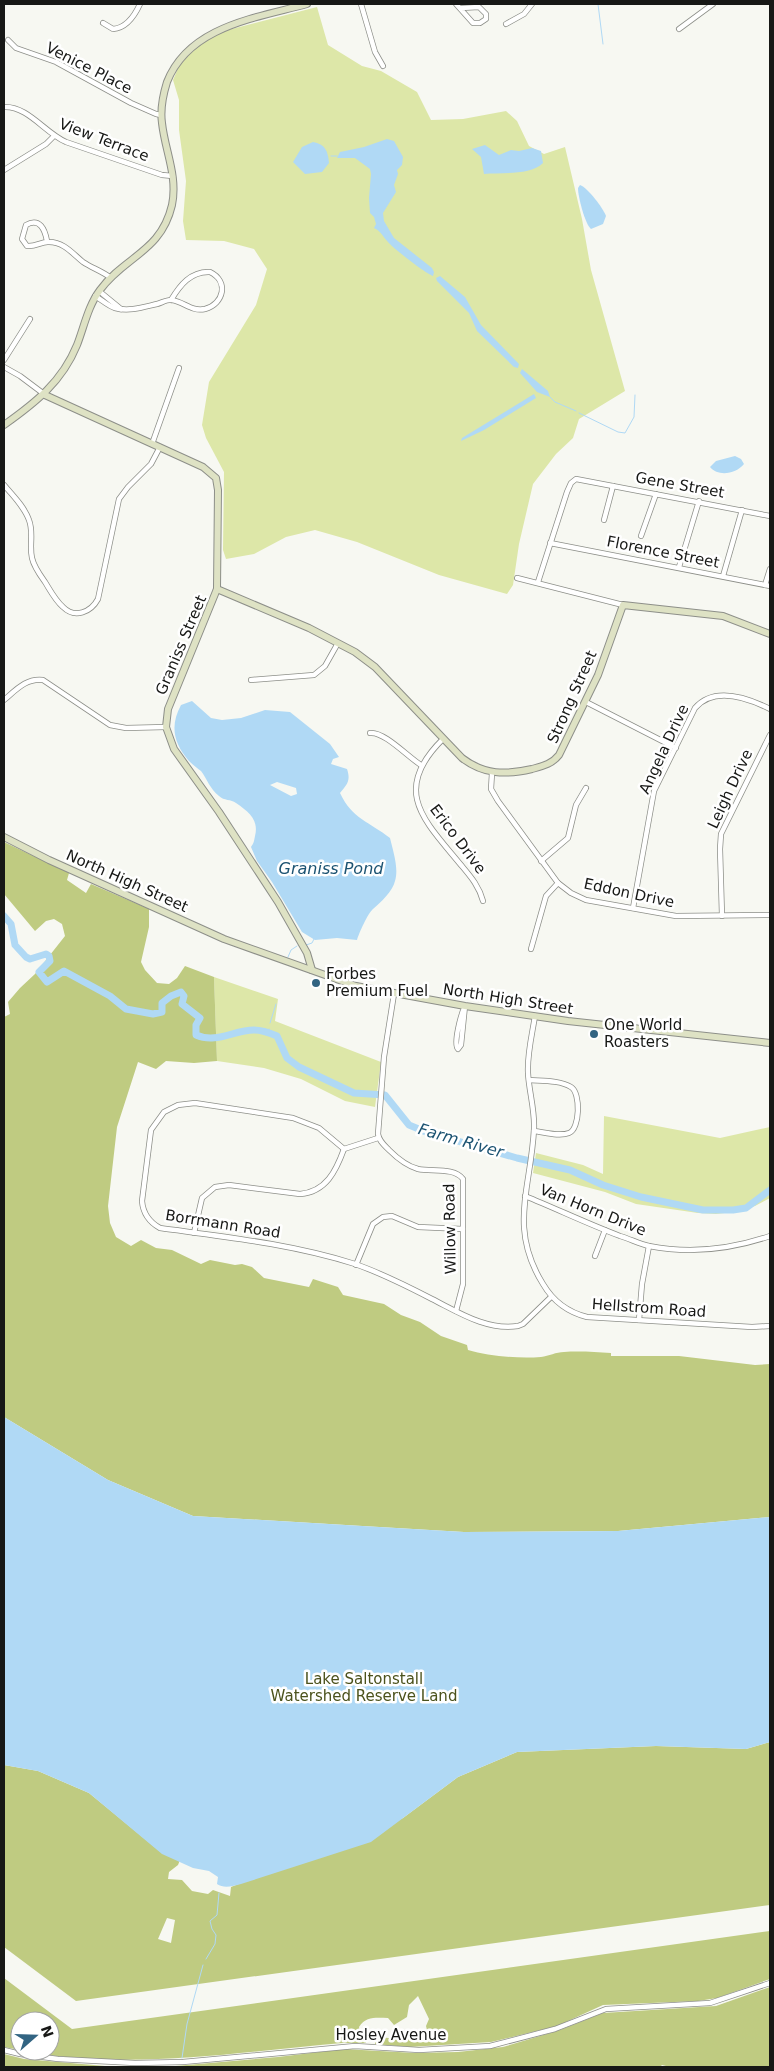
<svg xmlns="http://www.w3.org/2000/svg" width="774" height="2071" viewBox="0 0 774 2071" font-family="'DejaVu Sans',sans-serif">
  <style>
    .green { fill: #dde7a8 }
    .forest { fill: #bfcb81; fill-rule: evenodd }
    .water { fill: #b0d9f5; fill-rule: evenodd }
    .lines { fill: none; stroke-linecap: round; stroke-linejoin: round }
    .stream { stroke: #b0d9f5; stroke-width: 1 }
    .river { stroke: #b0d9f5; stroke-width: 7 }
    .street-casing { stroke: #8d8f89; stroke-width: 6 }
    .secondary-casing { stroke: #8d8f89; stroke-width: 8 }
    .street { stroke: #fff; stroke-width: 4.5 }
    .secondary { stroke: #dee2c4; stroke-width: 6 }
    .poi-dot { fill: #326482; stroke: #fff; stroke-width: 2 }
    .labels { text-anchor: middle; stroke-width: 5; stroke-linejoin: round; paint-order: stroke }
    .street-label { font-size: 15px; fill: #171816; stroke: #fff }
    .poi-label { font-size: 15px; fill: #171816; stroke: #fff; text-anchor: start }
    .park-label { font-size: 15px; fill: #4b521c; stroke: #fff }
    .water-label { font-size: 16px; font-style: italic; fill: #1c5372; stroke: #fff }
  </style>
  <rect width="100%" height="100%" fill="#f7f8f2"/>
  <g class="green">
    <polygon points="317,7 328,45 362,66 381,71 417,92 431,120 463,119 506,111 517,121 529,146 544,154 565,147 582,219 591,270 625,391 579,419 573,438 556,454 533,484 519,544 513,585 507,594 439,575 357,542 315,530 286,537 254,554 226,559 223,550 224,472 206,438 202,425 209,382 256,305 267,269 254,249 224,241 186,240 183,221 186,181 179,130 179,100 173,80 179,66 192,51 212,36 224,31"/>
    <polygon points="214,977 278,999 275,1021 381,1062 375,1107 345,1101 301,1079 264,1068 217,1061"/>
    <polygon points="604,1116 720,1138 770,1127 770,1198 755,1206 733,1212 716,1214 698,1213 636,1204 605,1192 533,1173 536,1153 583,1165 603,1174"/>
  </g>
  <g class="forest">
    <path d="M4,842L69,873L67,880L86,893L91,884L149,909V927L141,962L145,970L157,983L169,984L177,978L185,966L214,977L217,1061L194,1063L166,1061L156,1069L138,1062L117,1127L108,1206L110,1223L116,1237L131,1246L141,1240L156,1248L172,1250L201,1264L210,1260L235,1265L242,1264L252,1267L264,1278L309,1287L313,1279L338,1287L343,1295L384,1304L401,1315L420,1322L441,1336L467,1345L468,1350C489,1356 519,1359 541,1357C549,1356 556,1352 564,1352C579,1351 595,1352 611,1353V1356H679L755,1365L770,1364V1517L618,1531L464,1532L193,1516L108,1480L4,1417V1017L10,1014L8,1002L20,988L35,974L65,936L62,924L54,919L46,921L35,931L4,894Z"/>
    <path d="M770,1742V1905L76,2001L4,1947V1765L38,1771L89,1793L162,1853L180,1860L178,1865L169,1872L168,1879L182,1880L192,1891L208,1894L213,1890L230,1896L231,1887L403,1818L458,1777L517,1752L656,1746L746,1749ZM167,1918L175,1920L171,1943L158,1939Z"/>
    <path d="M770,1931V1979L717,1998L698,2001L603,2005L557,2026L491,2042L409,2047L375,2044L377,2037C395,2039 411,2040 428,2034L426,2026L429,2019L418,1996L409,2005L407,2017L394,2025L388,2018C376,2018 366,2016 359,2027L360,2032L365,2035L366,2043H342C237,2052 128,2071 23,2051H50V2021H20V2050L4,2047V1978L72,2029Z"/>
    <polygon points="770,1987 770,2067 670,2067 662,2065 660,2067 4,2067 4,2054 24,2059 105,2066 164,2067 278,2057 344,2049 415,2053 458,2052 503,2047 560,2030 603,2013 716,2006"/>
  </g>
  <g class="water">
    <path d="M387,139L394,141L403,157L402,165L397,170L398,174L394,185L396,192L383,213L384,221L394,238L432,268L434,272L433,276C425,273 394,249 388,242C383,237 381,231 374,228L376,224L374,217L370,213L369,198L371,174L370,169L355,158H337L340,152L364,147Z"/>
    <path d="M313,142C325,144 328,151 329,163L322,172L305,174L293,162L302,147Z"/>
    <path d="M485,145L499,155L511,150L519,151L532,148L541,151L543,163C530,176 501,172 484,174L481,157L472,149Z"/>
    <path d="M580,185C588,188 603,208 606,216L603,224L591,229C585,224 578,197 578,188Z"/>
    <polygon points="440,276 465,297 481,325 519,364 518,368 514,367 477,331 469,313 437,281 436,278"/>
    <polygon points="522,369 548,391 550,397 537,392 520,373"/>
    <polygon points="534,394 536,398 484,430 461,441 462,438"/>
    <path d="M735,456L741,459L744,464C736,474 718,477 710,467L716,461Z"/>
    <path d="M192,701L211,718L222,720L241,718L265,710L290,712L330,744L339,757L333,759L331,764L347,769C351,781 347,784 340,793C352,819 370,822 390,838C393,851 399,868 395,881C393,891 380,903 373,909C368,913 359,933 357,940L337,938L315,940L302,932L272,882L257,861L251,847C254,843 254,841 255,836C259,820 249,812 236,803C231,799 224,801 219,796C210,789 207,779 201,771C197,768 193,765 189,761C173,743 170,725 181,705ZM277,782L296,788L297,794L291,796L270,785Z"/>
    <path d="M4,1417L108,1480L193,1516L464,1532L618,1531L770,1517V1742L746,1749L656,1746L517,1752L458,1777L371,1842L241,1884C233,1886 224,1889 217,1884L218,1877L209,1871L193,1868L162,1854L89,1793L38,1771L4,1765Z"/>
  </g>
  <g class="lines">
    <g class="stream">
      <polyline points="598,4 603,44"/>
      <polyline points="331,156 337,156"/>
      <polyline points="550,397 555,402 576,411"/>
      <polyline points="579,413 618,432 625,433 634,417 635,395"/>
      <polyline points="306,945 312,943 314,939"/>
      <polyline points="288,957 291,950 297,946"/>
      <polyline points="270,1023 276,1004"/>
      <polyline points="268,1032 269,1029"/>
      <polyline points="206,1959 215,1944 216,1935 212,1929 210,1921 217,1915 219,1893"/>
      <polyline points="182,2058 187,2024 203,1965"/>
    </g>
    <path class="river" d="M4,916L11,924L15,945L26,957L30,959L46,954L49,956L50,961L39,972L47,982L64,971L110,996L126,1009L153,1014L162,1012V1003L171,996L181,992L184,996L182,1004L200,1018L196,1025V1035C216,1044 234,1030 254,1030C262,1030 270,1033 277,1036L287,1058L299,1067L354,1093L385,1095L409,1125L426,1132L517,1158L570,1170L603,1185L641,1197L703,1210H733L746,1208L770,1190"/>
    <g class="street-casing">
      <g id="street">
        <polyline points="361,4 375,52 383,66"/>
        <polyline points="456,4 473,23 480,23 486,19 486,14 479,7 461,8"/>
        <path d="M103,23L113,29C126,28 135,15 140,4"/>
        <polyline points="506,24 524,14 532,4"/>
        <polyline points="679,29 713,4"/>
        <polyline points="8,40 16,48 56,62 131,103 156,114 161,115"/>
        <path d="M4,107C28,106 45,133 66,142L162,175L173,176"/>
        <polyline points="4,170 46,144 54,136"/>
        <path d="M47,241C45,230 40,217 26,225L22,239L27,246C36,247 42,241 49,242C64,242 73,254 83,262C92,268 102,271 111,278"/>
        <polyline points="99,291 121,309"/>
        <path d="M95,296C102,300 108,306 115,308C129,312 144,307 157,304C161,303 168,299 172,300C184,302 192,312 205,309C224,304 229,281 210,272C191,271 180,285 171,300"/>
        <polyline points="4,360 30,319"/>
        <polyline points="4,367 20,376 44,394"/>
        <polyline points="152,444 179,368"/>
        <path d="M4,485C13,496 24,506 29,520C34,533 29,545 32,558C34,567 40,575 45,582C50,590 55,600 63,607C75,619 91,612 98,599L119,499L128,487L151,464L160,447"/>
        <polyline points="604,520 613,486"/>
        <polyline points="641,536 656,494"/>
        <polyline points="550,543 770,586"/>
        <polyline points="679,567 699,501"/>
        <polyline points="723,576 742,510"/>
        <polyline points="517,578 623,605"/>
        <polyline points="538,582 567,492 571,483 576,479 770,516"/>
        <polyline points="765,585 770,569"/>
        <polyline points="251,680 314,675 325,666 338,643"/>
        <path d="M4,700C16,690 26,678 43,680L110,725L126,728L166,727"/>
        <polyline points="586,702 676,748"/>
        <path d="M370,733C384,731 408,757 421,765"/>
        <path d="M443,739C390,791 425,821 461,865C471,877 479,886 483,901"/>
        <polyline points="492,773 491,789 498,801 558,883 571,893 586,900 676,916 770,915"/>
        <polyline points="541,861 568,838 576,805 586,788"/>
        <path d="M633,908L654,791L695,708C714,686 748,698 770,709"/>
        <polyline points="722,916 720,849 721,834 770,735"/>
        <polyline points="531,949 546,896 558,883"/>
        <path d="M394,994L384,1057L378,1134C379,1141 384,1145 389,1150C397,1158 407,1166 418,1169C432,1172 454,1167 463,1179V1284L456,1311"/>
        <path d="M465,1006L461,1045L458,1049C453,1044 461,1014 465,1006Z"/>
        <path d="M535,1016C532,1035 527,1054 528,1073C529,1092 535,1110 534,1129C531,1188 508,1228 543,1284C553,1301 567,1312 587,1317L752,1327L770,1326"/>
        <path d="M529,1080C541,1081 560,1080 571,1087C581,1093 580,1129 569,1133C559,1137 544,1132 534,1131"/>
        <path d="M344,1149L319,1128L293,1118L195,1103L178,1105L164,1112L151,1130L142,1201C143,1213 149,1222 160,1228C226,1237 292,1244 355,1264C381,1273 407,1286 432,1299C458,1312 487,1331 518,1326L523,1324L551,1297"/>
        <polyline points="344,1149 378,1138"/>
        <path d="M525,1196C557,1209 588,1224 620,1236C630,1239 640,1244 649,1246C690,1254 732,1249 770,1236"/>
        <path d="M194,1233L202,1198L215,1187L229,1185L300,1194C326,1192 336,1171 344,1149"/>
        <polyline points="595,1256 605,1230"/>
        <polyline points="356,1265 373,1224 383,1217 392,1216 418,1227 463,1229"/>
        <polyline points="639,1320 642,1284 649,1246"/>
        <polyline points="4,2050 20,2054 58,2059 135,2063 183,2062 355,2046 419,2050 490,2046 555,2029 606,2009 710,2003 770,1983"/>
      </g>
    </g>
    <g class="secondary-casing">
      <g id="secondary">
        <polyline points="45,395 203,467 216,478 218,490 217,589 168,709 166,727 174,749 219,812 278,902 307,953 312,970"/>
        <path d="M4,425C35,403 62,382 77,345C84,327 88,306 100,290C125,256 161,252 172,205C178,176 165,151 162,123C160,109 163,95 167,82C189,26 256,18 307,4"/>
        <path d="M217,589L309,628L355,652L375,667L462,758C484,775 506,775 532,769C543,766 552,764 559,755L598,675L623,605L723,616L770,634"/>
        <polyline points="4,837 49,860 224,939 356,986 465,1006 568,1021 770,1043"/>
      </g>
    </g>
    <use href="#street" class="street"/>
    <use href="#secondary" class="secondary"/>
  </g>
  <g class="poi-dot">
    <circle cx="316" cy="983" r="5"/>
    <circle cx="594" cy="1034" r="5"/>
  </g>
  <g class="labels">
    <g class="street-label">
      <text transform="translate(89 68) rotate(27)" y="5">Venice Place</text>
      <text transform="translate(104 140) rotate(21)" y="5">View Terrace</text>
      <text transform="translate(680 485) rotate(10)" y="5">Gene Street</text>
      <text transform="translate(663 552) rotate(11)" y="5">Florence Street</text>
      <text transform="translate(181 645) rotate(-67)" y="5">Graniss Street</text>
      <text transform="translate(572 697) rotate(-66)" y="5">Strong Street</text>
      <text transform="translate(664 749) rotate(-65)" y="5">Angela Drive</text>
      <text transform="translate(730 789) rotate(-65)" y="5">Leigh Drive</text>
      <text transform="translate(458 839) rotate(53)" y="5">Erico Drive</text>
      <text transform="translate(127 881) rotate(24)" y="5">North High Street</text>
      <text transform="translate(629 893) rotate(12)" y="5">Eddon Drive</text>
      <text transform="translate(508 999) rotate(9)" y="5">North High Street</text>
      <text transform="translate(593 1210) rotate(22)" y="5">Van Horn Drive</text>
      <text transform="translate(223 1224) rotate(9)" y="5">Borrmann Road</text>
      <text transform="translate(450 1229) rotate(-91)" y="5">Willow Road</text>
      <text transform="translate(649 1308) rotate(4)" y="5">Hellstrom Road</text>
      <text x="391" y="2040">Hosley Avenue</text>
    </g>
    <g class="poi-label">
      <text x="326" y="979">Forbes<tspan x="326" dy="17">Premium Fuel</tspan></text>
      <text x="604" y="1030">One World<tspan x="604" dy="17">Roasters</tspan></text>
    </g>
    <g class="park-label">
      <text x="364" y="1684">Lake Saltonstall<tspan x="364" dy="17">Watershed Reserve Land</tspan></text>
    </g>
    <g class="water-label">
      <text x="331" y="874">Graniss Pond</text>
      <text transform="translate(461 1140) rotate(16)" y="6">Farm River</text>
    </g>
  </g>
  <rect width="774" height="2071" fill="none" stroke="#171816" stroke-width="10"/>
  <g transform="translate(35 2036) rotate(70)"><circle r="24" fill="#ffffff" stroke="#a2a3a2"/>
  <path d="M0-4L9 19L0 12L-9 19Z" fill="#326482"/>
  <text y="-8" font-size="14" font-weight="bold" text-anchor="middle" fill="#171816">N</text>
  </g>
</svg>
